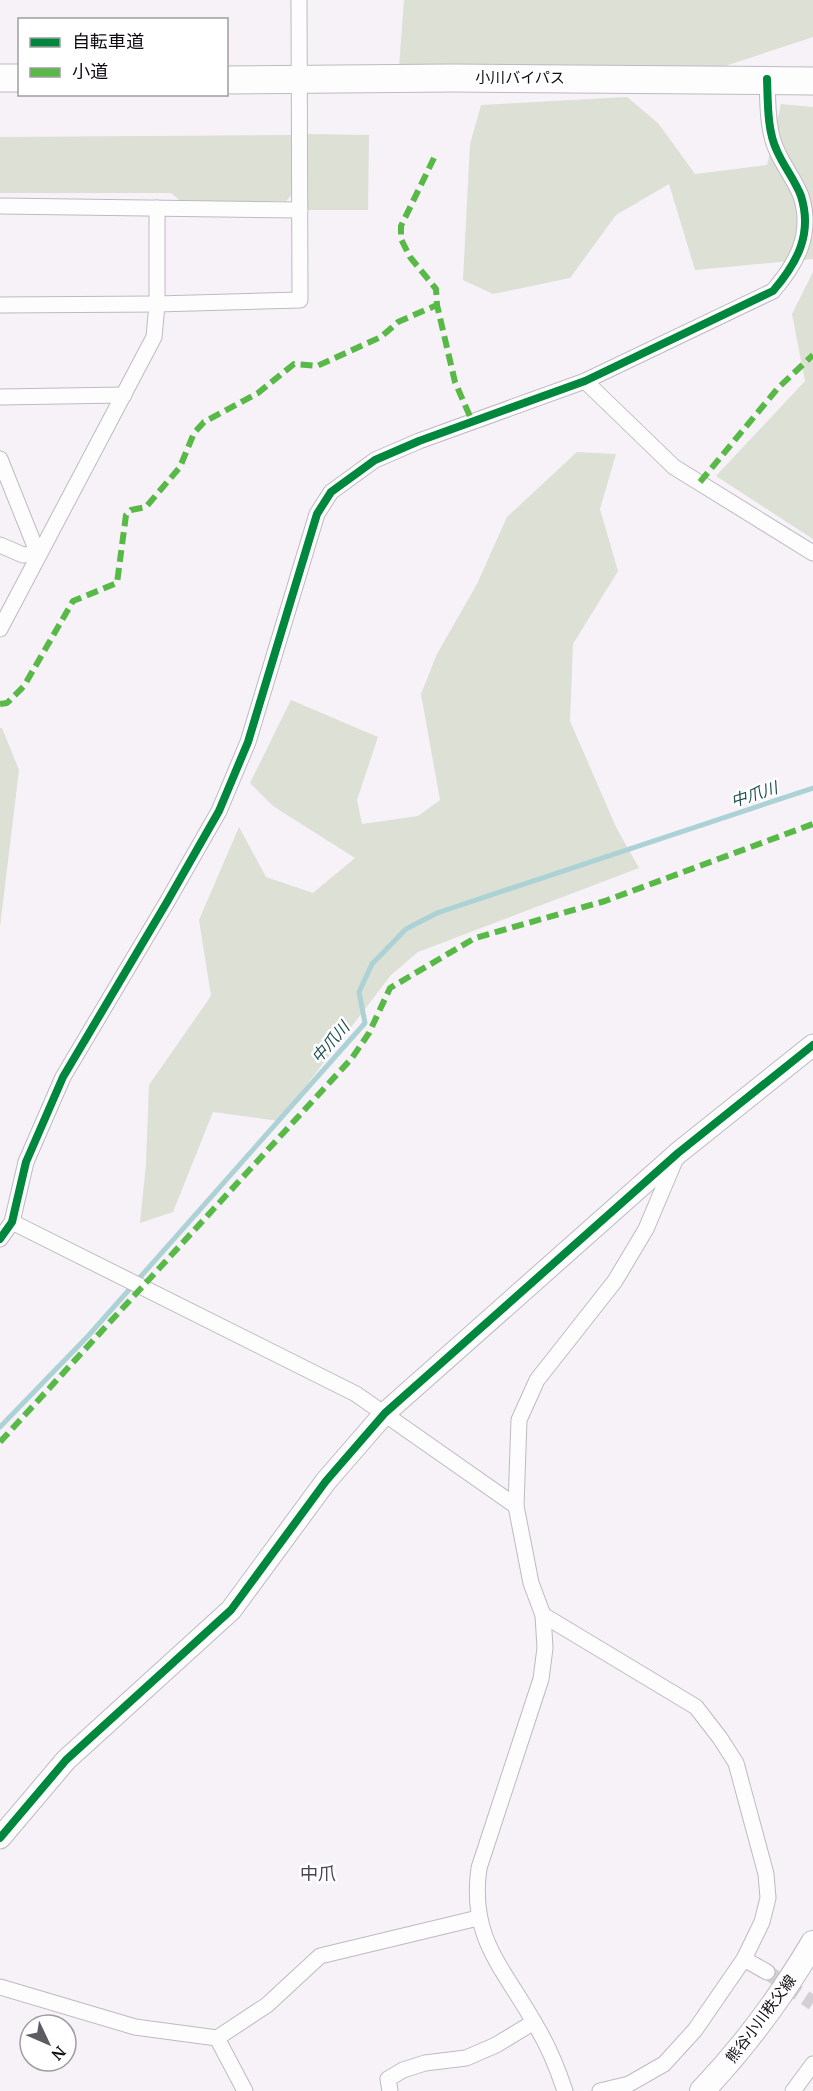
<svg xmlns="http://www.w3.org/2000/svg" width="813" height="2091" viewBox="0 0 813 2091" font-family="'PT Serif','Noto Sans JP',serif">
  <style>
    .green { fill: #dce0d5 }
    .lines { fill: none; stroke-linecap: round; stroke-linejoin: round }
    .stream { stroke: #acd2d5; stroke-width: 5 }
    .street-tunnel { stroke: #d3cfd5; stroke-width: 15; stroke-dasharray: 15 8; stroke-linecap: butt }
    .street-casing { stroke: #bebac0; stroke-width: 17 }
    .secondary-casing { stroke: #bebac0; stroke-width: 23 }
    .primary-casing { stroke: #bebac0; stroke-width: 26 }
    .highway-casing { stroke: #bebac0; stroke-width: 29 }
    .street { stroke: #fefdfe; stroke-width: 15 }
    .secondary { stroke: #fefdfe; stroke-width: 21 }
    .primary { stroke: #fefdfe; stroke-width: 24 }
    .highway { stroke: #fefdfe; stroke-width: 27 }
    .quiet { stroke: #58b947; stroke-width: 6; stroke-dasharray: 12 6; stroke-linecap: butt }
    .cycleway-casing { stroke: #fff; stroke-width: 11 }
    .cycleway { stroke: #00873e; stroke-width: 8 }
    .labels { text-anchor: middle; stroke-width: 5; stroke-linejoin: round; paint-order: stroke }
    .street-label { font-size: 15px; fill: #0e0a11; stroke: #fff }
    .water-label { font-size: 16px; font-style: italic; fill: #1d4f50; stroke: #fff }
    .quarter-label { font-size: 18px; fill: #4d4154; stroke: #fff }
  </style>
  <rect width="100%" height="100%" fill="#f6f2f8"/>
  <g class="green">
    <polygon points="404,0 813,0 813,37 725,66 399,67"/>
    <polygon points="627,97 658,123 695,174 767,165 781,104 813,107 813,259 695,270 669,184 616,215 570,278 493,294 463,280 470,144 481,105"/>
    <polygon points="308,134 369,135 368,210 306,210"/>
    <polygon points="295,135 295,191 286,201 181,201 171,193 0,193 0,137"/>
    <polygon points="813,272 813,539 716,476 805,381 792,314"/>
    <polygon points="577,452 616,454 600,509 618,571 573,644 570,721 616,827 639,868 418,952 391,975 279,1121 213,1112 173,1212 140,1223 146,1164 149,1085 211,996 199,920 239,827 266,877 313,893 355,858 273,806 250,783 291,700 378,737 357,800 362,824 418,816 440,800 421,694 437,654 477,584 507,517"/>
    <polygon points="0,728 2,728 19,770 0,927"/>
  </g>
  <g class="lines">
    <polyline class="stream" points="0,1427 89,1335 365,1023 359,992 372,964 406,929 437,913 813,788"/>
    <polyline class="street-tunnel" points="767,1972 813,2003"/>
    <g class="street-casing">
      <g id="street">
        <polyline points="0,206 300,210"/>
        <polyline points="0,305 157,304 300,300 299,0"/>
        <polyline points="585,381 674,467 813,553"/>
        <polyline points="0,397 124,395"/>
        <polyline points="0,459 38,554"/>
        <polyline points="0,545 23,555 38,554"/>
        <polyline points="0,629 154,337 157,304 157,208"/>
        <polyline points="12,1222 356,1394 516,1506"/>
        <path d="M0,1239L12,1222L26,1162L63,1077L167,902L219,811L248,742L317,514L331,492L375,460L419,441L585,381L773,291C797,263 813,234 801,196C795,180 784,167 777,151C767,130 768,103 767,79"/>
        <polyline points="543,1615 696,1707 720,1738 736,1763 766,1874 768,1898 762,1922 744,1959 695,2030 664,2064 629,2084 600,2091"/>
        <polyline points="744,1959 767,1972"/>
        <polyline points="0,1987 135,2027 217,2038 267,2005 320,1956 478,1918"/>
        <polyline points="217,2038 245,2091"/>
        <polyline points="390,2091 388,2079 403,2070 425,2063 466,2058 496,2045 534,2022"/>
        <path d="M565,2091C557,2067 548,2045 535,2024C503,1967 469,1938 479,1868L541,1679L545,1648L543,1615L531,1583L516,1506L519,1420L537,1380L615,1281L646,1229L676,1158"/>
        <polyline points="793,2091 813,2064"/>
      </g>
    </g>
    <g class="secondary-casing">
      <polyline id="secondary" points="0,1838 66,1760 231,1610 326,1481 385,1413 678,1153 813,1045"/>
    </g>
    <g class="primary-casing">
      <path id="primary" d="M702,2091C745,2046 781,1997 813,1943"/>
    </g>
    <g class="highway-casing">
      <g id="highway">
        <polyline points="0,78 20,78"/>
        <polyline points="226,80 451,78 813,81"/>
      </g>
    </g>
    <use href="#street" class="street"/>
    <use href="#secondary" class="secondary"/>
    <use href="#primary" class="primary"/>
    <use href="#highway" class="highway"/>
    <g class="quiet">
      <polyline points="434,158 401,226 401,239 410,257 436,289 437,305 455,382 472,421"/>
      <polyline points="700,482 778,388 813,355"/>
      <polyline points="0,704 7,703 24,686 73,601 117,583 126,515 131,510 146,507 180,467 194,433 204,422 258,393 294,364 317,366 381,337 398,322 437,305"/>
      <polyline points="0,1442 352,1058 369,1033 390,988 475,938 605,901 813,824"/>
    </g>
    <g class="cycleway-casing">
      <g id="cycleway">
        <path d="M0,1239L12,1222L26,1162L63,1077L167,902L219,811L248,742L317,514L331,492L375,460L419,441L585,381L773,291C797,263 813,234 801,196C795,180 784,167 777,151C767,130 768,103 767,79"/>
        <polyline points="0,1838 66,1760 231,1610 326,1481 385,1413 678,1153 813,1045"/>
      </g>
    </g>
    <use href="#cycleway" class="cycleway"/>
  </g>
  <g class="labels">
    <g class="street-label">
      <text x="520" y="83">小川バイパス</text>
      <text transform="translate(761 2019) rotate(-53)" y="5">熊谷小川秩父線</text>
    </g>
    <g class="water-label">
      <text transform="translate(754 794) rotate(-18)" y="6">中爪川</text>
      <text transform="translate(330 1042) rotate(-49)" y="6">中爪川</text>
    </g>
    <g class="quarter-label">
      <text x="318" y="1880">中爪</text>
    </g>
  </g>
  <rect x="18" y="18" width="210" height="78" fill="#ffffff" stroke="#9f9da0" stroke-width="1.5"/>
  <rect x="30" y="38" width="30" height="9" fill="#00873e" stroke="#9f9da0" stroke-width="1.5"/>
  <text x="72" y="48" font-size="18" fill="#0e0a11">自転車道</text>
  <rect x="30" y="68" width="30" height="9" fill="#58b947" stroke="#9f9da0" stroke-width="1.5"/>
  <text x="72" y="78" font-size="18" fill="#0e0a11">小道</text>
  <g transform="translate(48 2043) rotate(134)"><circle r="28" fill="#ffffff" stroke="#9f9da0" stroke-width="1.5"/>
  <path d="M0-4.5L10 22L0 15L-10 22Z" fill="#5f5b62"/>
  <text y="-9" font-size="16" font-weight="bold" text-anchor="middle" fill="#0e0a11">N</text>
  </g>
</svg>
